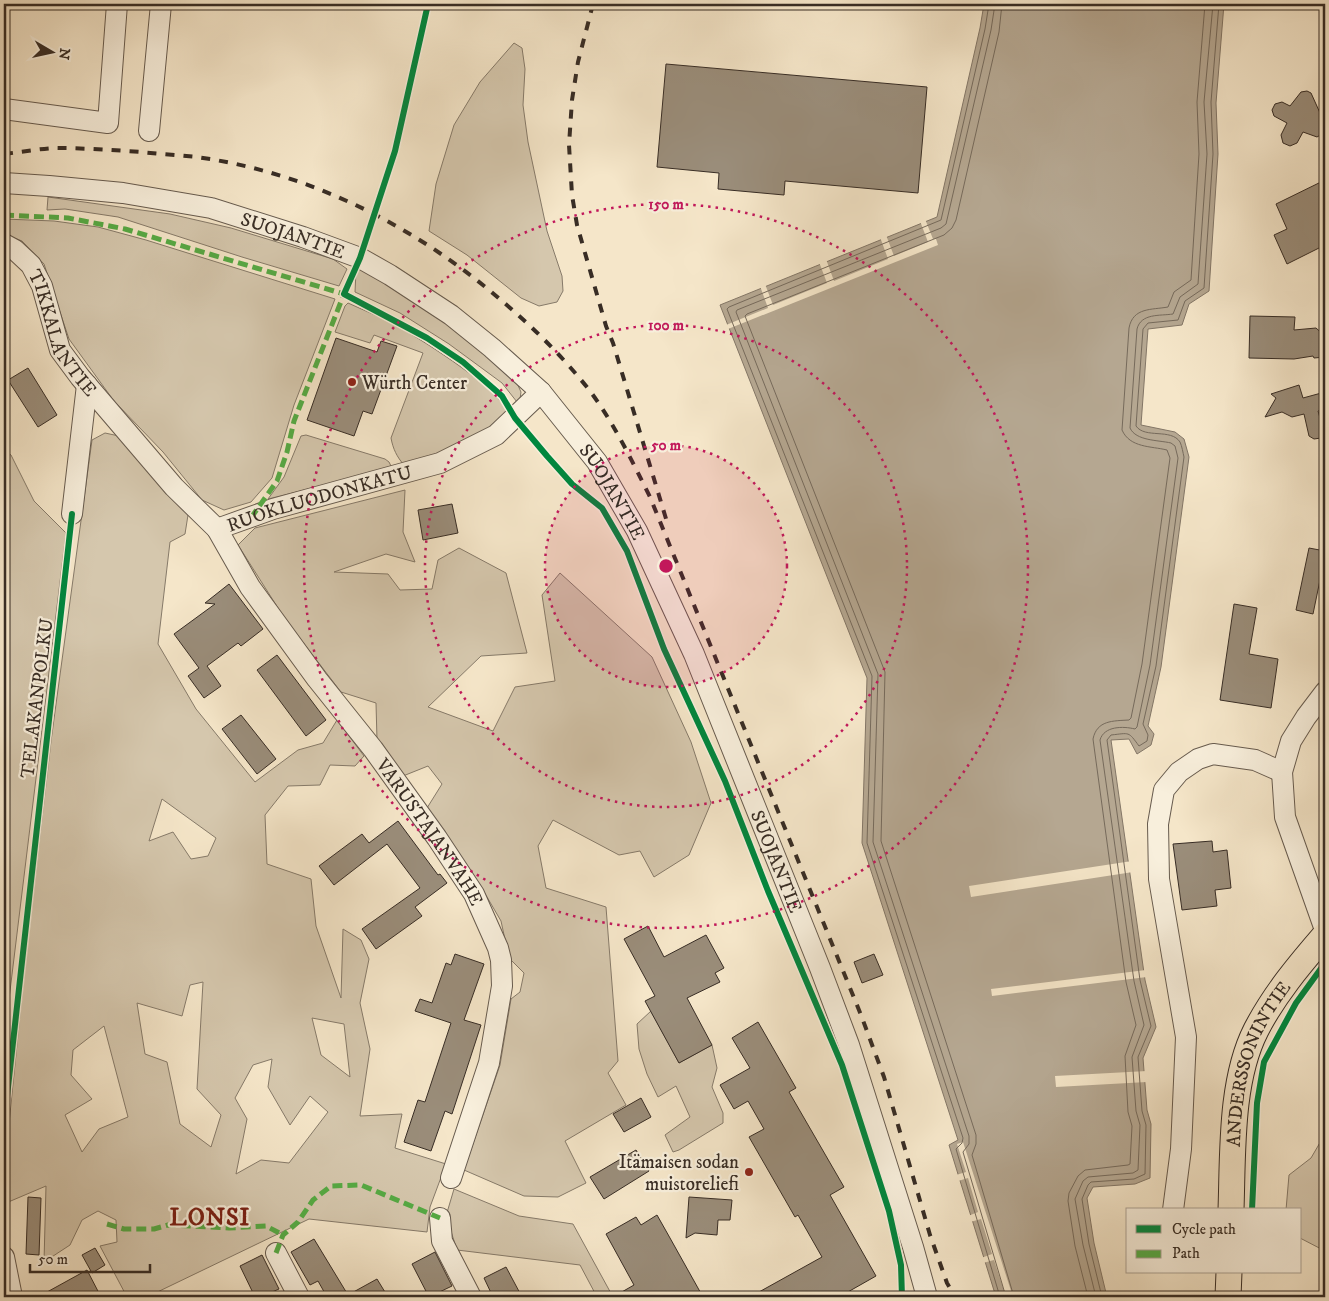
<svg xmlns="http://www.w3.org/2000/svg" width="1329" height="1301" viewBox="0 0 1329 1301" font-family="'IM FELL DW Pica',serif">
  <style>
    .green { fill: #d5c7ad; stroke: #867a69; fill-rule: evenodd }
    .water { fill: #b5a791; stroke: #837666 }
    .pier { fill: #f5e6c9 }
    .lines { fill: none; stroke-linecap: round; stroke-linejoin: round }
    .shore { stroke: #766a5b; stroke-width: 1 }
    .building { fill: #9a8d7a; stroke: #382d25 }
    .minor-casing { stroke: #675b4e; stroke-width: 22 }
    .major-casing { stroke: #382d25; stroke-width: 27 }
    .minor { stroke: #f8efdc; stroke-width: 20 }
    .major { stroke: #f5e6c9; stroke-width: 25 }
    .rail { stroke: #382d25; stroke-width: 4; stroke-dasharray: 9 9; stroke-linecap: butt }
    .quiet { stroke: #55ab44; stroke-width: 5; stroke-dasharray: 10 5; stroke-linecap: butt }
    .cycleway-casing { stroke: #f8efdc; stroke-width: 9 }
    .cycleway { stroke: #00873e; stroke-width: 6 }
    .ring { fill: none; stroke: #c2185b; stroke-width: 2.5; stroke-dasharray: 2.5 5 }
    .poi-dot { fill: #8f2418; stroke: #f8efdc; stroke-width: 2 }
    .labels { text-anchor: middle; stroke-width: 4.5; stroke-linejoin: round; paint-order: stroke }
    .street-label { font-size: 19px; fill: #382d25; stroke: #f8efdc }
    .poi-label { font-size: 19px; fill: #382d25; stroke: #f8efdc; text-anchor: start }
    .district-label { font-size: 24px; font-weight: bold; letter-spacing: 1px; fill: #7a1f14; stroke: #f8efdc }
    .centre { fill: #c2185b; stroke: #f8efdc; stroke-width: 2.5 }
    .ring-label { font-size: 15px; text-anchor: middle; font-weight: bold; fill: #c2185b; stroke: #f8efdc; stroke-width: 4.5; stroke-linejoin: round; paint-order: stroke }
  </style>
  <rect width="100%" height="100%" fill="#f5e6c9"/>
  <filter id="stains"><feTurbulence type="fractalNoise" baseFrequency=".004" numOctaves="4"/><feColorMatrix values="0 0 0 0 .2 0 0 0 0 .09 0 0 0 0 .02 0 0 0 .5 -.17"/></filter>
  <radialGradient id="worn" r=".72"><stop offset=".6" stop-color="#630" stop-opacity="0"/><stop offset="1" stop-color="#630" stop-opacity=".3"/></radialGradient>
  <g class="green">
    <polygon points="514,43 522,48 525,69 523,105 528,142 547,231 562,276 563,291 557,302 539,306 521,298 467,255 429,231 436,184 454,125 480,82"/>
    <polygon points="48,197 170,214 231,228 333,259 347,269 339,286 242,257 118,217 65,209 47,210"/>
    <polygon points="4,219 54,221 98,227 146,240 335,299 294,405 272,478 251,502 224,510 202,500 163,452 114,401 69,339 44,264 22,241 4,234"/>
    <polygon points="361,269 434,311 515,379 521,392 520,399 517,402 502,383 449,344 400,313 355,292 356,271"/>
    <path d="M348,303C365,311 384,318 401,328C423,341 504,391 508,414L458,453L404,465C397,457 393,449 391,438L423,353L374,335L370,343L335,332L345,306Z"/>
    <path d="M105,433L119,436L188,515L185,534L170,542L158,644L196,709L255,782L298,750L323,743L337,720L364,756L355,766L330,765L320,785L288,786L265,815L267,864L311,879L316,926L341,998L343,929L361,940L369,959L360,1003L370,1049L360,1116L402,1114L395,1148L446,1164L430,1207L427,1232L309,1219L147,1297H127L100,1246L117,1242L116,1220L98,1211L82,1220L70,1245L44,1262L46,1186L6,1203L5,1163L25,965L51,741L92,440ZM162,799L216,838L208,856L191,859L173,832L149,841ZM203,982L197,1089L221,1115L211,1147L180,1124L167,1062L145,1054L137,1003L182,1016L190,985ZM312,1018L344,1024L350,1077L321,1055ZM104,1026L128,1117L99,1129L82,1152L65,1115L92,1099L71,1075L73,1050ZM272,1059L268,1087L290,1125L310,1096L328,1112L289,1163L261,1160L236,1174L247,1119L235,1098L253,1065Z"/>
    <polygon points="306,435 385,459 389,462 391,466 389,469 268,499 284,477 301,436"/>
    <polygon points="4,450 11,455 34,501 66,533 4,1040"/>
    <polygon points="405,490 403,532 415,562 386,554 334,572 388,574 400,590 432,589 438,560 459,548 506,573 527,653 481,656 428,707 493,731 515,687 555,681 542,595 560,573 652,657 691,742 711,803 689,855 654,877 640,851 619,855 553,820 538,846 546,888 606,907 618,1061 608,1073 626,1105 565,1141 586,1183 558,1197 524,1196 464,1170 500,1065 511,999 520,992 524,973 509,958 501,921 480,885 427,808 442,784 428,766 403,776 377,740 376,703 341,692 285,619 238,545 255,528"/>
    <polygon points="651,1011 679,1063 712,1045 717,1068 712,1087 723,1113 723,1123 679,1150 673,1152 665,1135 690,1117 676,1086 658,1097 647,1074 639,1049 637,1024"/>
    <polygon points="1325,1134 1325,1251 1300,1238 1300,1210 1286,1210 1289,1175 1311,1158"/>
    <polygon points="454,1189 519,1216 573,1224 613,1297 597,1297 580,1265 457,1250 446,1216"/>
  </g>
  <polygon class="water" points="984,4 1224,4 1216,103 1218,154 1209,291 1189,304 1182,325 1148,329 1141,425 1175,432 1184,439 1189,457 1161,667 1148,726 1154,734 1151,745 1137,754 1129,739 1111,740 1145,980 1156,1027 1143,1058 1147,1110 1151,1124 1150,1178 1135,1184 1093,1187 1087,1198 1094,1243 1107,1297 996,1297 949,1145 958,1140 862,843 867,678 720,305 937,217 980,28"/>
  <g class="pier">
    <polygon points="925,219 933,239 936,239 938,245 728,329 726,325 768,308 760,286 765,284 773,305 827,283 819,262 826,259 834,281 888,259 880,237 886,235 894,256 928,242 920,221"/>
    <polygon points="1132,861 1133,872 971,897 969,886"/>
    <polygon points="1146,970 1147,977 992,996 991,989"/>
    <polygon points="1147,1071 1147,1082 1056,1087 1055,1076"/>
    <polygon points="963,1142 1013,1297 1006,1297 994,1260 983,1263 981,1258 992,1254 981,1219 970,1222 968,1216 978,1212 968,1178 958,1181 956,1175 966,1172 957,1144"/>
  </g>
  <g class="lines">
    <g class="shore">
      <polyline points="989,4 985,29 941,220 729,307 727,309 872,676 867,843 963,1138 962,1143 956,1149 1000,1297"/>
      <polyline points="995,4 991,30 946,224 941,228 737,310 736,312 878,674 873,842 969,1136 969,1144 963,1152 1006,1297"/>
      <polyline points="1002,4 999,32 956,220 952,228 944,235 747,314 745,316 885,672 881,841 976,1135 976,1144 972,1155 1014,1297"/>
      <path d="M1088,1297L1075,1246L1068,1201L1069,1193L1078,1176L1085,1170L1128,1165L1130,1164L1132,1126L1128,1112L1125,1056L1136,1025L1126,982L1093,739C1097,720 1113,721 1129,720L1131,718L1142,664L1170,458L1167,450C1151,446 1130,448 1122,430L1129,328C1133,307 1152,310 1168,307L1174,292L1191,280L1199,154L1197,102L1205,4"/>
      <path d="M1096,1297L1083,1245L1075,1199L1083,1181L1088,1177L1133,1173L1138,1170L1140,1125L1136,1111L1132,1057L1144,1025L1134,981L1100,740C1104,726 1123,726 1135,729L1137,727L1150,665L1178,458L1175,446L1171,443C1158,440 1136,441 1130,428L1137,329C1141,313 1160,316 1173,314L1180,297L1198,284L1207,154L1204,102L1213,4"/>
      <path d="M1102,1297L1089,1244L1082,1199L1088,1185L1091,1182L1134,1179L1145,1174L1146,1125L1142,1111L1138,1057L1151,1026L1140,980L1107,740L1111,735C1130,733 1128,731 1139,746L1147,741L1148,735L1143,724L1156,666L1184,457C1183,453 1182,446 1180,442C1171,428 1145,439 1136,426L1143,329L1148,323L1178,320L1185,301L1204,288L1213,154L1211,102L1219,4"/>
    </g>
  </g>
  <g class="building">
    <polygon points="666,64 927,87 918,193 785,181 784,195 718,189 719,173 657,167"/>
    <polygon points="1307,91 1311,93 1325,124 1325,129 1324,133 1317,137 1303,132 1297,143 1290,146 1283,143 1281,135 1287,123 1274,116 1272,110 1275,104 1282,102 1290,106 1301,92"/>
    <polygon points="1325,180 1325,245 1287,264 1274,235 1287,229 1276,204"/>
    <polygon points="1250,316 1295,317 1294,330 1316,328 1325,336 1325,357 1314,358 1313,356 1294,359 1249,358"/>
    <polygon points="336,338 377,352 381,341 397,346 372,414 363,411 354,436 307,420"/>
    <polygon points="28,368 57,415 38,427 8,380"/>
    <polygon points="1299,385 1303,398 1325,392 1325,409 1318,411 1324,432 1321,438 1314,439 1309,436 1304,414 1292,417 1282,412 1265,417 1276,398 1271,394"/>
    <polygon points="452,504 458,533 423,540 418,510"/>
    <polygon points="1309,548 1325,551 1325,581 1320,580 1313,614 1296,610"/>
    <polygon points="229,584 263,629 241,646 238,643 207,666 221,686 204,698 188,676 199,668 174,634 215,604 205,603"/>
    <polygon points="1234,604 1257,608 1249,654 1278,659 1271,708 1220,700"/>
    <polygon points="277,655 326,720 306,736 257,670"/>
    <polygon points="241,715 276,759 257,774 222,729"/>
    <polygon points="398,821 438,875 440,874 447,883 415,907 422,916 376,949 362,929 420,888 387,844 334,885 319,866 362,834 369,843"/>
    <polygon points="1212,841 1213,852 1227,850 1231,888 1215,890 1217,906 1182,910 1173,844"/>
    <polygon points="648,926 664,957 706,935 724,968 715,973 720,982 687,998 712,1045 679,1063 645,1001 655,996 624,939"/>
    <polygon points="455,954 484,964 464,1020 481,1025 452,1114 445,1111 431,1151 404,1142 418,1100 425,1102 451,1023 415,1011 420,999 432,1003 446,963 451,965"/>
    <polygon points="874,954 883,975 862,983 854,962"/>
    <polygon points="758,1022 796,1088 789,1092 844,1187 830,1195 876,1276 839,1297 750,1297 822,1257 798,1215 795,1217 749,1137 764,1129 748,1101 734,1109 720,1085 750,1068 732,1038"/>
    <polygon points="641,1098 651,1117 624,1132 613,1114"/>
    <polygon points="636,1150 649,1171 604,1199 590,1177"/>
    <polygon points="28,1197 41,1198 39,1255 26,1254"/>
    <polygon points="689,1197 732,1200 730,1220 718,1220 717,1235 695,1233 686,1238"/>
    <polygon points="657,1215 670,1238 703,1297 613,1297 634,1285 606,1234 636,1217 641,1225"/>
    <polygon points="314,1239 348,1295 377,1279 388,1297 327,1297 318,1281 310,1285 291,1252"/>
    <polygon points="95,1248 105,1265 92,1273 82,1255"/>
    <polygon points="435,1252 452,1286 429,1297 412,1264"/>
    <polygon points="262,1255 279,1289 272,1292 274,1297 255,1297 240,1266"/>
    <polygon points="506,1267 522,1297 493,1297 484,1278"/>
    <polygon points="87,1270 101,1297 38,1297"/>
  </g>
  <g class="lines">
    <g class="minor-casing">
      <g id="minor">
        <polyline points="4,109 108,123 117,4"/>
        <polyline points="149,131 161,4"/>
        <path id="s1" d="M4,183L49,186L123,193L211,208L303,237L360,258L390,275L451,315L492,348L541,392L597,462L637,531L694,654L820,968L849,1045L913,1247L927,1297"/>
        <path id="s2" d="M4,244L15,250L31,265L42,286L60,350L80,377L174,487L217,529L273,509L440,463L496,435L541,392"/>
        <polyline points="72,514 87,385"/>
        <path id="s3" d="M217,529L250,587L317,679L373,749L437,838L474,894L498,948L501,960L502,986L489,1063L451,1178"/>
        <polyline points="1325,692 1306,717 1291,741 1282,772 1285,817 1325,930"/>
        <polyline points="1173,1210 1181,1149 1186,1037 1159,879 1158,824 1164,790 1179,772 1198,759 1213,754 1255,760 1282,772"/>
        <polyline points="440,1218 442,1241 471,1297"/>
        <polyline points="276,1253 299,1297"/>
        <polyline points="4,1257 12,1297"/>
      </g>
    </g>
    <g class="major-casing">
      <g id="major">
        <path id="s4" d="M1231,1210C1233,1154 1230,1081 1256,1030C1274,995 1299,965 1325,935"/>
        <polyline points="1228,1297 1229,1272"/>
      </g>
    </g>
    <use href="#minor" class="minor"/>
    <use href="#major" class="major"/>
    <g class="rail">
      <polyline points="593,4 578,62 572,100 569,145 572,195 577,225 606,326 613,343 667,522"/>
      <path d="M4,154C21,152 38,149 55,148C83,148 112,150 141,152C159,154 178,155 196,157C309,172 417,227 502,301C534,328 564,358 590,391C614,423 632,461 650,497L861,1015L884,1077L930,1235L947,1283L955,1297"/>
    </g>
    <g class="quiet">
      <polyline points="4,215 68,218 125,229 344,294 294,421 287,452 277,481 253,515"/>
      <polyline points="107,1224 124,1229 154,1229 168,1225 229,1228 266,1226 283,1235"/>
      <polyline points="276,1253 283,1235 298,1222 313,1200 331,1186 361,1185 440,1218"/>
      <polyline points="4,1286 9,1286"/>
    </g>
    <g class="cycleway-casing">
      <g id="cycleway">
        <polyline points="428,4 395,151 360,258 344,294 427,338 463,362 502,396 515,418 547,456 572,484 602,508 627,551 664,649 725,781 768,891 842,1065 889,1211 901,1265 902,1297"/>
        <polyline points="4,1123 72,514"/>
        <polyline points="1252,1210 1257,1103 1264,1062 1296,1003 1325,963"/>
      </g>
    </g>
    <use href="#cycleway" class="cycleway"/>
  </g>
  <circle cx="666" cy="566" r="121" fill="#c2185b" fill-opacity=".12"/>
  <g class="ring">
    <circle cx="666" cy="566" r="121"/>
    <circle cx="666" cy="566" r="241"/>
    <circle cx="666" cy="566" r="362"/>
  </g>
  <g class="poi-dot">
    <circle cx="352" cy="382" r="5"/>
    <circle cx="749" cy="1172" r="5"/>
  </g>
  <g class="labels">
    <g class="street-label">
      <text dy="7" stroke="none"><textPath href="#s1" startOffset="295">SUOJANTIE</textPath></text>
      <text dy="7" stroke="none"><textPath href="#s2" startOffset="110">TIKKALANTIE</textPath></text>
      <text dy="7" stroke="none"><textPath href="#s1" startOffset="715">SUOJANTIE</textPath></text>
      <text dy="7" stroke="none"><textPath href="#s2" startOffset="470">RUOKLUODONKATU</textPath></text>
      <text transform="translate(36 698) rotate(-83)" y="7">TELAKANPOLKU</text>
      <text dy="7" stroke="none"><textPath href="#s3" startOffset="371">VARUSTAJANVAHE</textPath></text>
      <text dy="7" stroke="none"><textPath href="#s1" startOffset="1120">SUOJANTIE</textPath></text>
      <text dy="7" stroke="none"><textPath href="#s4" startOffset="151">ANDERSSONINTIE</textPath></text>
    </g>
    <g class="poi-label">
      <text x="362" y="389">Würth Center</text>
      <text x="739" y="1168" text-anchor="end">Itämaisen sodan<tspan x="739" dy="22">muistoreliefi</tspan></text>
    </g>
    <g class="district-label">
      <text x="210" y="1225">LONSI</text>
    </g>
  </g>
  <circle cx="666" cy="566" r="8" class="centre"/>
  <g class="ring-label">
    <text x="666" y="209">150 m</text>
    <text x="666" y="330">100 m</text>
    <text x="666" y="450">50 m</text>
  </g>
  <rect width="1329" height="1301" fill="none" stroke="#f5e6c9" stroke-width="20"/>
  <rect x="5" y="5" width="1319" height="1291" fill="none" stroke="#382d25" stroke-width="2.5"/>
  <rect x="10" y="10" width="1309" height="1281" fill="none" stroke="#382d25"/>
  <rect x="1126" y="1208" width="175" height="65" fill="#f8efdc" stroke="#aba193"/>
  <rect x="1136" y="1225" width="25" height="8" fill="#00873e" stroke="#aba193"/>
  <text x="1172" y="1234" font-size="15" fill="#382d25">Cycle path</text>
  <rect x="1136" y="1250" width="25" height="8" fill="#55ab44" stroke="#aba193"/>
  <text x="1172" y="1258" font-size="15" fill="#382d25">Path</text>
  <g transform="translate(52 52) rotate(99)" stroke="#f8efdc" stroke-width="4" paint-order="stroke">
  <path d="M0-4L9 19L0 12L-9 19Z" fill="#382d25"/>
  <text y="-8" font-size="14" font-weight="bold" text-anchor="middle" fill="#382d25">N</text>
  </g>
  <path d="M30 1264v8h120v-8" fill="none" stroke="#382d25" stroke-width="2.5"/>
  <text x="38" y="1264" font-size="15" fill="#382d25" stroke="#f8efdc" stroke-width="4" paint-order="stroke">50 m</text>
  <rect width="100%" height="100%" filter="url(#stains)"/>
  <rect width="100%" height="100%" fill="url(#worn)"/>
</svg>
